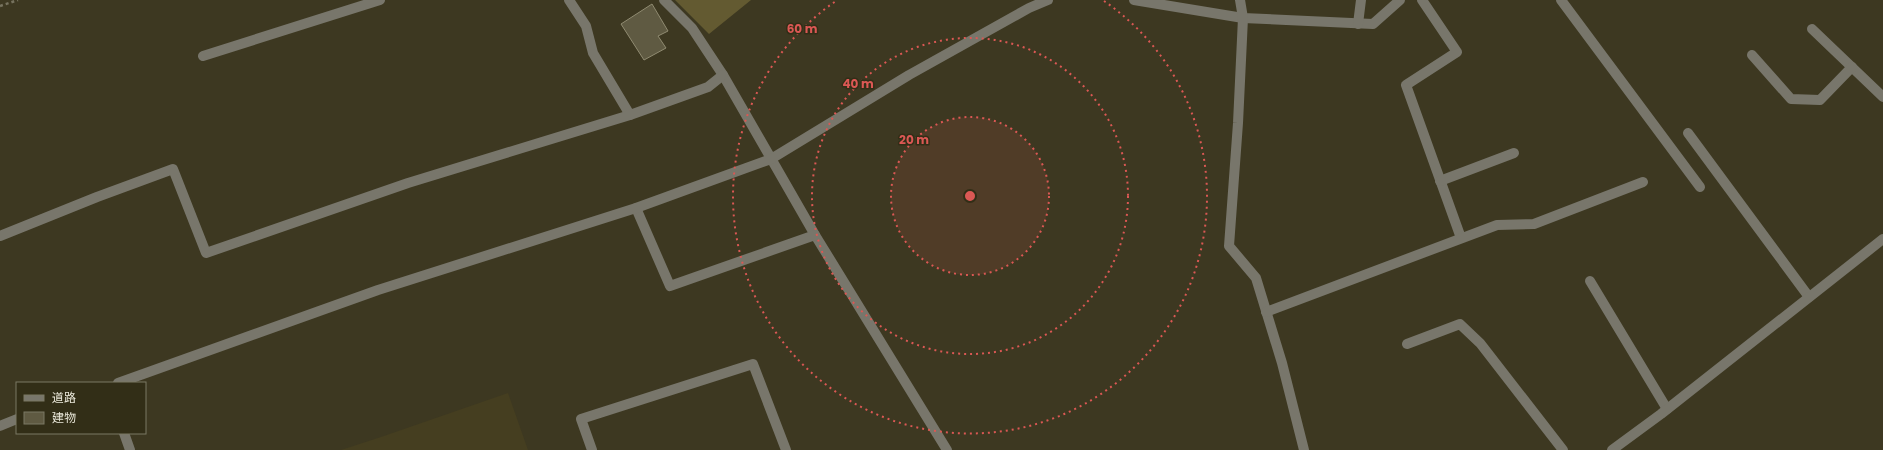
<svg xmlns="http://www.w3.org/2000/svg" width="1883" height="450" viewBox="0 0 1883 450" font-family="Poppins,'Noto Sans JP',sans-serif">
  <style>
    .built { fill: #453e20 }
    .green { fill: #635a31 }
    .building { fill: #5f5a42; stroke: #908b71 }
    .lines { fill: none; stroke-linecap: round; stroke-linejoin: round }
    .path { stroke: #77735f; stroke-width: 2.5; stroke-dasharray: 3 3; stroke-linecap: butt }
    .minor { stroke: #78766b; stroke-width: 10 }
    .ring { fill: none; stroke: #db5854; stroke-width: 2; stroke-dasharray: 2 4 }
    .centre { fill: #db5854; stroke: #322e17; stroke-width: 2 }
    .ring-label { font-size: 12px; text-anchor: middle; font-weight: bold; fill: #db5854; stroke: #322e17; stroke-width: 3; stroke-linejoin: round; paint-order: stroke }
  </style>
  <rect width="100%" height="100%" fill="#3d3821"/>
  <polygon class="built" points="508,393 528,450 341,450 381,437"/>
  <polygon class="green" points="675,0 751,0 709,34"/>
  <polygon class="building" points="652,4 668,31 658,36 666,48 644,60 621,24"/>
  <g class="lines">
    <polyline class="path" points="0,6 18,0"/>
    <g class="minor">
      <polyline points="569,0 586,26 593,53 630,115"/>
      <polyline points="664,0 692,28 723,75 815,235 947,450"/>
      <polyline points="1134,0 1243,18 1373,24 1400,0"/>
      <polyline points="1240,0 1243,18 1238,123 1229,246 1256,278 1282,363 1304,450"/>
      <polyline points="1422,0 1457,52 1406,85 1461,238"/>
      <polyline points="1561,0 1700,187"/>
      <polyline points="1358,24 1361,0"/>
      <polyline points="1812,29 1883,97"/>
      <polyline points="1752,55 1791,99 1820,100 1852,67"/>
      <polyline points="203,56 380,0"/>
      <polyline points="1688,133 1809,297"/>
      <polyline points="1440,181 1514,153"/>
      <polyline points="636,208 670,286 815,235"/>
      <polyline points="0,236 97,197 173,169 206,253 408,183 630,115 708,87 723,75"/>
      <polyline points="1590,281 1667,409"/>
      <polyline points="1266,312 1497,225 1534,224 1643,182"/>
      <polyline points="1407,344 1460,324 1480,343 1563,450"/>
      <polyline points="118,383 378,290 636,208 771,159 909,75 1029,8 1048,0"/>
      <polyline points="0,426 17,419"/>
      <polyline points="124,433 130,450"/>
      <polyline points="592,450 581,419 753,364 786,450"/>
      <polyline points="1612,450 1661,414 1883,239"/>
    </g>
  </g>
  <circle cx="970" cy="196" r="79" fill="#db5854" fill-opacity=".12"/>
  <g class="ring">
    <circle cx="970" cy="196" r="79"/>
    <circle cx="970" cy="196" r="158"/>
    <path d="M1104 1A237 237 0 1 1 836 1"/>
  </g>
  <circle cx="970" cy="196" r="6" class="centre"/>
  <g class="ring-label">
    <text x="802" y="33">60 m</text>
    <text x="858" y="88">40 m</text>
    <text x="914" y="144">20 m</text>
  </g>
  <rect x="16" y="382" width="130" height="52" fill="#322e17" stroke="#7b7865"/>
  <rect x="24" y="395" width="20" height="6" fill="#78766b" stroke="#7b7865"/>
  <text x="52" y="402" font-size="12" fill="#e9e7d9">道路</text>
  <rect x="24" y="412" width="20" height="12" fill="#5f5a42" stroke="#7b7865"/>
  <text x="52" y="422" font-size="12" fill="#e9e7d9">建物</text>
</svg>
